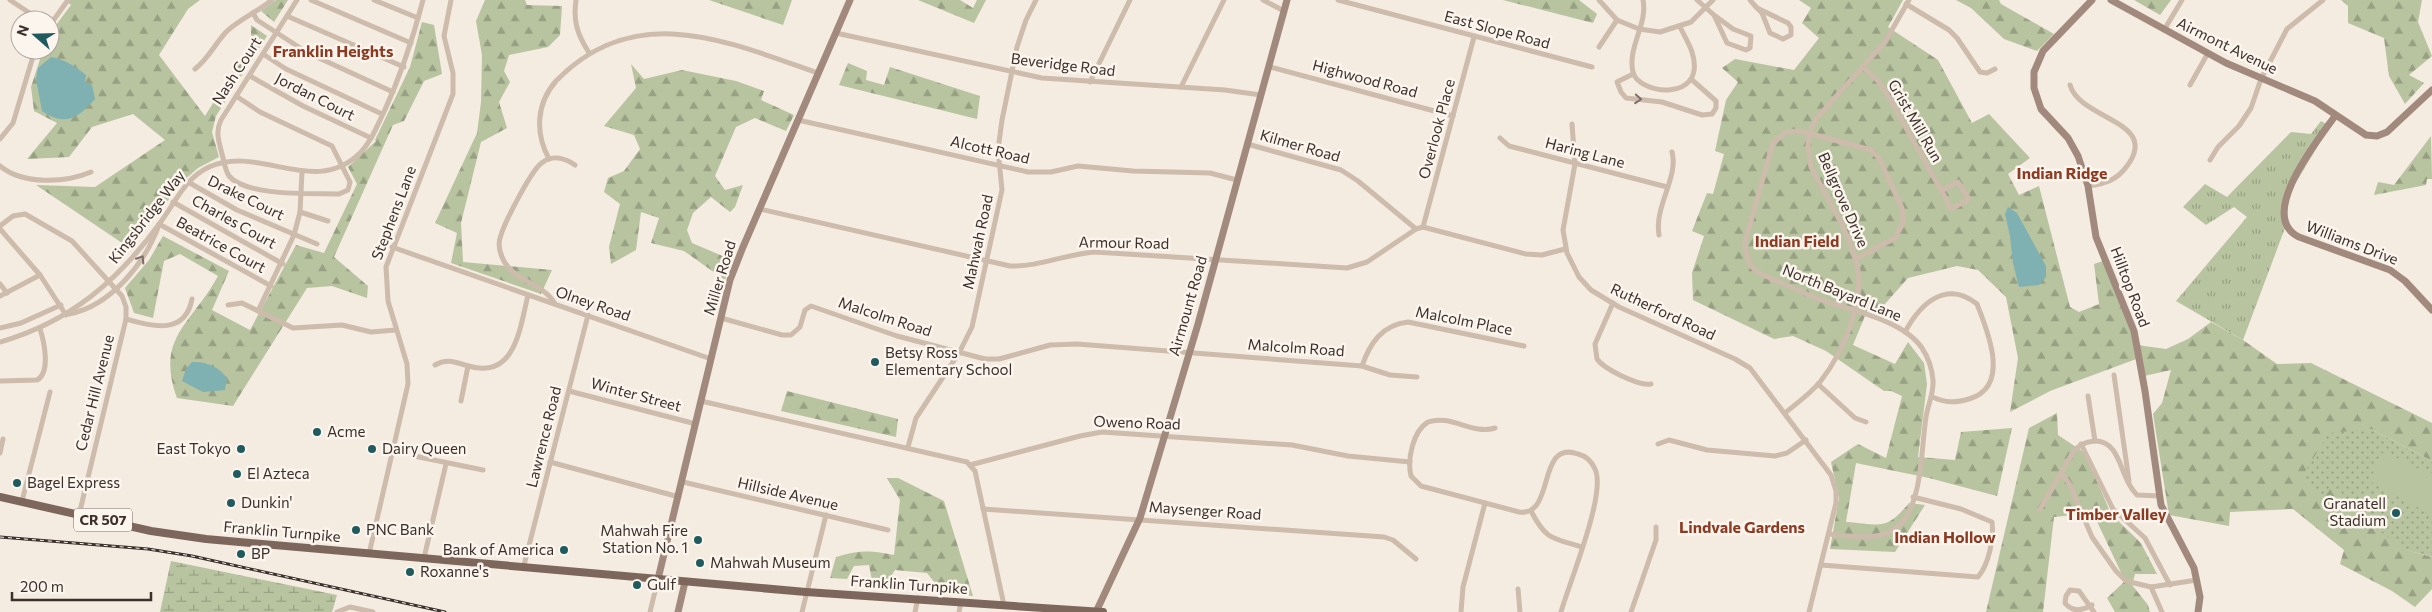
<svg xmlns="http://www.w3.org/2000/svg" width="2432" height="612" viewBox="0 0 2432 612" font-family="Commissioner,sans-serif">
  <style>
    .grass { fill: url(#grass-tufts) }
    .forest { fill: url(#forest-firs) }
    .wetland { fill: url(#wetland-marsh) }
    .park { fill: url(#park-dots) }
    .pitch { fill: #b8c4a0 }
    .water { fill: #7fb0b2 }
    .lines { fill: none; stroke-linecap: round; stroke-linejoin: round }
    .street { stroke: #cdbbac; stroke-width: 5 }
    .secondary { stroke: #a18a7d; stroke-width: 7 }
    .primary { stroke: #7d675c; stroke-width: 8 }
    .rail-casing { stroke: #3b302b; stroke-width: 3 }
    .rail { stroke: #fbf5ee; stroke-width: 1; stroke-dasharray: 4; stroke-linecap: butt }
    .oneway { stroke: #7d6f65 }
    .poi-dot { fill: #1f5a5e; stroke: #fbf5ee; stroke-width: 2 }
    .labels { text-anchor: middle; stroke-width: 5; stroke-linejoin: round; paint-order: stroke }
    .shield { fill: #fbf5ee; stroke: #756b66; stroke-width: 1 }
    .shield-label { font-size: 14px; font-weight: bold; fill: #3b302b }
    .street-label { font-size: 15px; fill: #3b302b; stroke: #fbf5ee }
    .poi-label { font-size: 15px; fill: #3b302b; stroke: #fbf5ee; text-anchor: start }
    .neighbourhood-label { font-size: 16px; font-weight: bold; fill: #8c3b22; stroke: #fbf5ee }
  </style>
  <defs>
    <pattern id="grass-tufts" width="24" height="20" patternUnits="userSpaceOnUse" patternTransform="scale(1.25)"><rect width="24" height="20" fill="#b8c4a0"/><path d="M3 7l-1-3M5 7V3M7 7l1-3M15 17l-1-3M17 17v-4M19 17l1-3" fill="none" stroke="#97a083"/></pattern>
    <pattern id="forest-firs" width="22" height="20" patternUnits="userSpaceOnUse" patternTransform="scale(1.25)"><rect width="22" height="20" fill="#b8c4a0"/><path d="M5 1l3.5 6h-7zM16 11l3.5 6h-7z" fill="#97a083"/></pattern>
    <pattern id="wetland-marsh" width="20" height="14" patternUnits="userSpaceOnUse" patternTransform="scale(1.25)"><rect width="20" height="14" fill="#b8c4a0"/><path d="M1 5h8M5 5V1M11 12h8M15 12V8" fill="none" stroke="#97a083"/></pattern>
    <pattern id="park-dots" width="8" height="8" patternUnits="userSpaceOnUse" patternTransform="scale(1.25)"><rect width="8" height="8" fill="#b8c4a0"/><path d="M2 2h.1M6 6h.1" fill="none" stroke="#97a083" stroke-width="1.8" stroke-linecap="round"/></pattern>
  </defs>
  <rect width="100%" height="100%" fill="#f4ebe1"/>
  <polygon class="grass" points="2321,121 2330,126 2284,202 2285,228 2243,340 2176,301 2247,217 2234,207 2206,225 2183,207 2205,184 2227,197 2291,132 2311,134"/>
  <g class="forest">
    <polygon points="65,0 200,0 188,9 159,55 205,116 251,42 251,25 267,36 216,116 212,132 219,157 198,168 182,182 131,249 36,185 95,187 165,140 133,114 92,127 69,157 27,159 57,123 34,111 31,87 43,50 50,50 50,33 71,5"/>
    <polygon points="276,0 288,0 274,22 261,11"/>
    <polygon points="485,0 525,0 527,5 562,6 560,35 548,47 509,55 504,71 510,82 499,102 507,128 481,142 461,223 463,262 552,270 541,294 451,263 457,233 435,223 477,133 481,102 482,55 476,21"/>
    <polygon points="709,0 792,0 783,25"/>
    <polygon points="918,0 960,0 973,8 977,0 986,0 974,23"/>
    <polygon points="1503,0 1579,0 1597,14 1593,23"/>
    <path d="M1799,0H1903L1888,27L1938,60L1972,123L1989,114L2030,158L2008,174L2019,195L2039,186L2070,307L2079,312L2099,304L2094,264L2106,260L2137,345L2166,349L2188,339L2211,322L2243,340L2277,364L2311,363L2432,423V461L2371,429L2333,484L2349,508L2410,551L2432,557V589L2415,607L2392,591L2340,564L2344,550L2293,509L2230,512L2229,526L2169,515L2153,414L2162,403L2171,370L2144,376L2139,358L2050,391L2010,412L2018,358L2006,297L1978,270L1957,266L1908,278L1876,314L1867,311L1853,345L1895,364L1908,342L1924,363L1927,384L1918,457L1955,460L1961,432L2012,428L1997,496L1929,478L1856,463L1846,522C1881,524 1885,532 1909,503L1925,505L1895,552L1830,549L1839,498L1831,462L1858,444L1886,458L1902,396L1891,391H1884L1826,351L1793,336L1774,339L1693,300L1692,273L1704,236L1692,231L1707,193L1713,194L1724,154L1715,151L1726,100L1738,82L1722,68L1735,59L1794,70L1819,38L1802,23L1811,8Z"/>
    <polygon points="1956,0 1999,0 2001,4 2054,34 2037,51 2004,39 1971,8"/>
    <polygon points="2134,0 2171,0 2160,15"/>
    <polygon points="2341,0 2422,0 2418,22 2432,56 2409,75 2424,83 2405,104 2389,76 2384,38 2348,23 2348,6"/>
    <path d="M422,22L434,25L442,74L424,81L404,121L393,125L334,257L368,286L367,298L332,286L307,288L233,406L177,398C155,337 192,324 218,276L180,254L164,261L153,318L134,313L125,288L149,260L163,236L229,271L212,310L250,330L296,245L324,253L357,184L348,167L376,141L375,140L410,67Z"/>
    <polygon points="848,63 867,71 866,80 884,85 890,67 980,96 977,119 839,85"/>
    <polygon points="631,64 644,79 682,70 736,81 764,91 761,100 794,115 786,131 755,118 736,127 715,176 725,190 743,185 735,207 730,212 711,197 693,213 687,230 692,243 732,260 725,280 684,251 651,243 659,218 641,212 636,250 611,264 609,247 620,204 604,192 608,178 624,171 640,149 634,135 604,126 636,88"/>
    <polygon points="2431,136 2432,179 2427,179 2426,185 2374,195 2378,182 2394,185"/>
    <polygon points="787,391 898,419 896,437 781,411"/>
    <polygon points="2057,413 2058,435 2085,453 2111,514 2141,543 2157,574 2135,574 2132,585 2148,605 2150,612 2115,612 2107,598 2125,581 2093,513 2054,517 2043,612 1986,612 2029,428"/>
    <path d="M887,478H898L944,501L973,596L943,593L927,573L895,570L884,587L873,586L869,565L854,566L847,579L830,578L836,557C860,550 870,550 894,555L900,500Z"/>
  </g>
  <polygon class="wetland" points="171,561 337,595 332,612 160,612"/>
  <polygon class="park" points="2371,429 2432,461 2432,557 2410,551 2397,544 2349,508 2333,485 2324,497 2301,478 2329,433"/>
  <polygon class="pitch" points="2384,451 2432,476 2432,515 2369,481"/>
  <g class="water">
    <path d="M51,57C64,59 75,66 86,75L85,82L92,85L95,99C78,118 66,127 42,111L36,79L38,68Z"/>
    <polygon points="2008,207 2017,213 2046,266 2046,277 2039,285 2019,287 2013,263 2010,236 2005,214"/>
    <path d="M192,362C206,361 219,367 227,378L225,390L203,392L182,381L186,369Z"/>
  </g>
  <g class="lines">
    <g class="street">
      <polyline points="10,0 40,20"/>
      <polyline points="311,0 411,43"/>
      <polyline points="374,0 418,18"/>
      <path d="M576,0C573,20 577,34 588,51"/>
      <polyline points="1263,0 1284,11"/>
      <polyline points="1338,0 1592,67"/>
      <polyline points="1599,0 1617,20 1639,29 1660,32 1691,22 1713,0"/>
      <path d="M1643,0C1648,24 1627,48 1633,72C1638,95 1708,103 1692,52C1689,43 1684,35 1680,27"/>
      <polyline points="1697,0 1714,15"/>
      <polyline points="1750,0 1757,8"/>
      <polyline points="1906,4 1949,30 1957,38 1980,72 1987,73 1995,69"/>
      <polygon points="1757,8 1788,23 1791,27 1791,35 1783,39 1770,33 1762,13"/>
      <polyline points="253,13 257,20 308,53 393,92"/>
      <polygon points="1714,15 1733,29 1751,36 1750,48 1746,50 1727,43"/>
      <polyline points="287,16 404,67"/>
      <polyline points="50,25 68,0"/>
      <polyline points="2164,30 2182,0"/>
      <polyline points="836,33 1042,78 1225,90 1261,95"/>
      <polyline points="1599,47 1617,20"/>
      <polyline points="263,54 286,69 382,114"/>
      <polyline points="1270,67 1453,116"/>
      <polyline points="1863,67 1878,81 1887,94 1946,199 1951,209 1969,199 1958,182 1941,191"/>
      <path d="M195,69C208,59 215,44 226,32C240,19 257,12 272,0"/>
      <polyline points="1633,74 1617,82 1621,92 1626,98 1662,102 1702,115 1712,114 1716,108 1716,101 1691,79"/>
      <polyline points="250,76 303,106 371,138"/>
      <polyline points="1090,82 1130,0"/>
      <path d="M2070,85C2080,120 2161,121 2127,166C2117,180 2105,184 2088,186"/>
      <polyline points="2190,85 2208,53"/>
      <polyline points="1181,87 1224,0"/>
      <path d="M236,96L260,112L332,146L350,182L348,190L339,194C313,193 247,197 229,176C225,170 224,161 222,154C219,142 215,132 221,120L297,0"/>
      <polyline points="798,120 1028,172 1051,172 1078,166 1133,171 1210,173 1237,180"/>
      <polyline points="1572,124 1575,164 1563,230 1567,253 1579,277 1591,290 1619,307 1735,359 1750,368 1831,475 1836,491 1836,503 1809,612"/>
      <polyline points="1500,138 1509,146 1667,187"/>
      <polyline points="0,139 13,123 35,50"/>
      <polyline points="1247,144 1341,170 1358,181 1416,229"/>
      <path d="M549,159C535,133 536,104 556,81C635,0 726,41 818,73"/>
      <polyline points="2210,160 2218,147 2239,126 2251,108 2261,79 2287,29 2323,0"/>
      <path d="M0,166C23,185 65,183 91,172"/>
      <polyline points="188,182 237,210 317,244"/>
      <polyline points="173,202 283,264"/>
      <path d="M760,209L1010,266C1039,267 1066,254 1095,252L1347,268L1367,262L1416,229L1423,227L1526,254L1542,255L1565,249"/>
      <polyline points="300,212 328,221"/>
      <polyline points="159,224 271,286"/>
      <polyline points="0,226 13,216 25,214 72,241 122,296 126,307 126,319 79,515"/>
      <polyline points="1423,227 1474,37"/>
      <polyline points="0,229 40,275 66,315"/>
      <path d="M1659,235C1654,206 1679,177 1672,152"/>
      <polyline points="392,247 711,359"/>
      <polyline points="0,284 7,293"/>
      <polyline points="0,296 40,275"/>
      <path d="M1613,303L1595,344L1597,359C1604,369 1638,386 1651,384"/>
      <path d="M555,304C543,282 512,282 502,257C499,250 498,242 501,235C505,222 532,168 543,162C553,155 565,158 575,165"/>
      <polyline points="228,305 242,303 293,328 342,325 371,332 396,330"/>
      <polyline points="258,311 294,235 300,212 302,172"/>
      <path d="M69,314C111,306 145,263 159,225"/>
      <polyline points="721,318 782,335 791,335 800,327 805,310 811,306 897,336 985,359 999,359 1050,345 1077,344 1362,366 1390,375 1417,377"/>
      <path d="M126,319C152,326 185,336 192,299"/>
      <polyline points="0,328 21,323 61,305"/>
      <path d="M1905,332C1920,304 1946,279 1977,304C1988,332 2011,387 1969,399C1955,403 1946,403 1932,397"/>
      <path d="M0,342C70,322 118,281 160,223C175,203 185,178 209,167C260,144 314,198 360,153C371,142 376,128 383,114C401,75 412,42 423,0"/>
      <path d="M435,365C447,358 455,362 468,366C516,380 520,327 528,295"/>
      <path d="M1362,366C1370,343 1382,325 1408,322L1524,346"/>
      <polyline points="2114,375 2129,481"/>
      <path d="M0,381L37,380C51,373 44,341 40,329"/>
      <polyline points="1818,384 1855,418 1866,422"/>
      <polyline points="569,391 696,424"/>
      <polyline points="2088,396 2095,441"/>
      <polyline points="461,401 468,366"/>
      <polyline points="701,401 967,462 975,471 1004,605"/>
      <path d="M1785,413C1797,403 1810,394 1820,382C1843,353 1867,298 1856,261C1847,228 1826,197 1811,167L1808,145L1810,132L1816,119L1885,42L1909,0"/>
      <path d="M1495,428C1472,435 1451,414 1428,422C1413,431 1407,459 1411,476L1421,486L1519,512C1556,517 1536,439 1578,454C1586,456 1592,462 1595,469C1607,493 1569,583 1561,612"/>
      <polyline points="1658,444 1669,440 1707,450 1775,456 1787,453 1806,440"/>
      <polyline points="2081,444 2113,509 2145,538 2170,585"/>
      <polyline points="908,447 916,418 959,353 972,327 1002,190 998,150 1002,120 1017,47 1026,20 1036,0"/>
      <polyline points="0,453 3,439"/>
      <polyline points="414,456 483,470"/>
      <polyline points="550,462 679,497"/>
      <polyline points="970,465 1080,436 1102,432 1292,445 1348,456 1410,462"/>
      <polyline points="2061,473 2069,483 2092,537 2116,571 2126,581 2151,587 2197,580"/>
      <polyline points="683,482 888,530"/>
      <polyline points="22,501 50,392"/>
      <polyline points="983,509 1384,537 1393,540 1416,559"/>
      <path d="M2040,509L2073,452C2083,440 2102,436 2113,450C2123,464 2124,482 2137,495L2160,496"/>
      <path d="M1531,511C1546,540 1552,538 1582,547"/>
      <path d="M1829,534C1851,536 1877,542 1896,528C1923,508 1921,448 1926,417C1928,404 1934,393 1933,380C1932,369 1928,357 1922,348C1903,320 1851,310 1821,300C1808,295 1795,289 1782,283C1774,279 1763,276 1755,270C1747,262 1745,253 1745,242L1773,143L1786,132L1800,131L1871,150L1879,158L1902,208L1903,223L1895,238L1856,259"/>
      <polyline points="369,554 408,384 407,364 388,301 386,267 453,94 453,73 444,36 451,0"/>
      <polyline points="424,558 446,464"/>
      <polyline points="524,565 588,315"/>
      <path d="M1821,565L1978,577C1989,564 1994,538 1992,522L1961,509L1913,497"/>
      <polyline points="2151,587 2162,612"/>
      <polyline points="1518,589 1520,612"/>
      <path d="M2092,605C2082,611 2072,612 2065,603L2066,596L2070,590L2079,591L2094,612"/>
      <polyline points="337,612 350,607 373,612"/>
      <polyline points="650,612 658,579"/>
      <polyline points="802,612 826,515"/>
      <polyline points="915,612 918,598"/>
      <polyline points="959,612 961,602"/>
      <polyline points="1461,612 1463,587 1485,503"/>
      <polyline points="1631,612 1656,540 1656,527"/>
    </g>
    <g class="secondary">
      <polyline points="2092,0 2043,51 2034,72 2034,88 2041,109 2068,138 2078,156 2088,186 2096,237 2134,331 2145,391 2161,505 2194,568 2200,597 2198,612"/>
      <polyline points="2111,0 2226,63 2315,101 2366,135 2377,136 2387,132 2432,90"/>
      <path d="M2335,116C2318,140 2256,216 2299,237L2390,270L2405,281L2432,310"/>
      <polyline points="658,579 730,280 743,247 850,0"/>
      <polyline points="678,612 685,582"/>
      <polyline points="1096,612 1140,518 1198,324 1287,0"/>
    </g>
    <polyline class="primary" points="0,497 151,531 206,539 806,592 1103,612"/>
    <g class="rail-casing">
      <polyline id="rail" points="0,537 148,549 192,556 445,612"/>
    </g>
    <use href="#rail" class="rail"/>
  </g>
  <defs><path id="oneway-chevron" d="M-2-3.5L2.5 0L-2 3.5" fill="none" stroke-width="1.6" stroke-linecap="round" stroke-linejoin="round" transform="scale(1.25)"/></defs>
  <g class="oneway">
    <use href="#oneway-chevron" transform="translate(1638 99) rotate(4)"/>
    <use href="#oneway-chevron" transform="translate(141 259) rotate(-57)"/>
  </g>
  <g class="poi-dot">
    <circle cx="875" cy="362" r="5"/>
    <circle cx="317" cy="432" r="5"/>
    <circle cx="241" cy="449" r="5"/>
    <circle cx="372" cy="449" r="5"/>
    <circle cx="237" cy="474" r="5"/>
    <circle cx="17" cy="483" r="5"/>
    <circle cx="231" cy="503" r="5"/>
    <circle cx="2396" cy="513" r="5"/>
    <circle cx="356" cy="530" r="5"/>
    <circle cx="698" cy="540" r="5"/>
    <circle cx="564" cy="550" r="5"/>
    <circle cx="241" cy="554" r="5"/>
    <circle cx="700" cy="563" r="5"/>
    <circle cx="410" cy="572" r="5"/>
    <circle cx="637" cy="585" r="5"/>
  </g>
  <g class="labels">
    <rect class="shield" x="74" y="508.5" width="58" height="23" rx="4"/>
    <g class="shield-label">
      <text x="103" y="525">CR 507</text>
    </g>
    <g class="street-label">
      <text transform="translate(1497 30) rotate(15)" y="5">East Slope Road</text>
      <text transform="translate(2227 46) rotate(26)" y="5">Airmont Avenue</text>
      <text transform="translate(1063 65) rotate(7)" y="5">Beveridge Road</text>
      <text transform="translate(237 71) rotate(-57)" y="5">Nash Court</text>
      <text transform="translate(1365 79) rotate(15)" y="5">Highwood Road</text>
      <text transform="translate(315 97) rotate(27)" y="5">Jordan Court</text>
      <text transform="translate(1915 121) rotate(60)" y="5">Grist Mill Run</text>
      <text transform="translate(1437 129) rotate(-75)" y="5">Overlook Place</text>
      <text transform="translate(1300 146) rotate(16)" y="5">Kilmer Road</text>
      <text transform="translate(990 150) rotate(13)" y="5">Alcott Road</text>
      <text transform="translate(1585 153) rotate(15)" y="5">Haring Lane</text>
      <text transform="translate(246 198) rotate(26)" y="5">Drake Court</text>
      <text transform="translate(1843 200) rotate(66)" y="5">Bellgrove Drive</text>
      <text transform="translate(394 213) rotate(-69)" y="5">Stephens Lane</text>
      <text transform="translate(147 217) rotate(-52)" y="5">Kingsbridge Way</text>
      <text transform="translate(234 222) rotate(29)" y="5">Charles Court</text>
      <text transform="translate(978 242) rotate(-78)" y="5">Mahwah Road</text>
      <text transform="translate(1124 243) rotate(1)" y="5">Armour Road</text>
      <text transform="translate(2352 243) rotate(21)" y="5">Williams Drive</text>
      <text transform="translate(221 245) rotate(29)" y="5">Beatrice Court</text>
      <text transform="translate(720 278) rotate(-73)" y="5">Miller Road</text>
      <text transform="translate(2130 287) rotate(69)" y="5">Hilltop Road</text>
      <text transform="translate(1842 293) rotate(22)" y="5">North Bayard Lane</text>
      <text transform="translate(593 304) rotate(19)" y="5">Olney Road</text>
      <text transform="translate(1188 306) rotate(-74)" y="5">Airmount Road</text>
      <text transform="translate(1663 312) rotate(25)" y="5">Rutherford Road</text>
      <text transform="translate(885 317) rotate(18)" y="5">Malcolm Road</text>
      <text transform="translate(1464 321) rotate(11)" y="5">Malcolm Place</text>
      <text transform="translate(1296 348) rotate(4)" y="5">Malcolm Road</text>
      <text transform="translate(95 393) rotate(-76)" y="5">Cedar Hill Avenue</text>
      <text transform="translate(636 395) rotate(15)" y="5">Winter Street</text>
      <text transform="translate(1137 423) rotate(2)" y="5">Oweno Road</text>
      <text transform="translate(544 437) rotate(-76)" y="5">Lawrence Road</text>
      <text transform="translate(788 494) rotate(13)" y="5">Hillside Avenue</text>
      <text transform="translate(1205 511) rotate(4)" y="5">Maysenger Road</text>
      <text transform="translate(282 532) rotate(5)" y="5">Franklin Turnpike</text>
      <text transform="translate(909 585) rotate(4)" y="5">Franklin Turnpike</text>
    </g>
    <g class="poi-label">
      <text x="885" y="358">Betsy Ross<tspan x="885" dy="17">Elementary School</tspan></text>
      <text x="327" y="437">Acme</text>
      <text x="231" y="454" text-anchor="end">East Tokyo</text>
      <text x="382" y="454">Dairy Queen</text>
      <text x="247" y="479">El Azteca</text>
      <text x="27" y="488">Bagel Express</text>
      <text x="241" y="508">Dunkin'</text>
      <text x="2386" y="509" text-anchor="end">Granatell<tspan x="2386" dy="17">Stadium</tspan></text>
      <text x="366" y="535">PNC Bank</text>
      <text x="688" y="536" text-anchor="end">Mahwah Fire<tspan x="688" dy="17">Station No. 1</tspan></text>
      <text x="554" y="555" text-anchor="end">Bank of America</text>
      <text x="251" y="559">BP</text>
      <text x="710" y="568">Mahwah Museum</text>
      <text x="420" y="577">Roxanne's</text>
      <text x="647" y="590">Gulf</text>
    </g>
    <g class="neighbourhood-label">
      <text x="333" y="57">Franklin Heights</text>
      <text x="2062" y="179">Indian Ridge</text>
      <text x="1797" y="247">Indian Field</text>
      <text x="2116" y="520">Timber Valley</text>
      <text x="1742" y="533">Lindvale Gardens</text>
      <text x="1945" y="543">Indian Hollow</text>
    </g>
  </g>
  <g transform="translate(35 35) rotate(290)"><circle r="24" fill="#fbf5ee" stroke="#aea6a0"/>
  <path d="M0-4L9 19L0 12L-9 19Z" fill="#1f5a5e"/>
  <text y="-8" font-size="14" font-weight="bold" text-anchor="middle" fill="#3b302b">N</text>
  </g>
  <path d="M12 592v8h139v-8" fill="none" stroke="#3b302b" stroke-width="2.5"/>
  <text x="20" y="592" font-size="15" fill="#3b302b" stroke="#fbf5ee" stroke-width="4" paint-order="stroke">200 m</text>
</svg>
